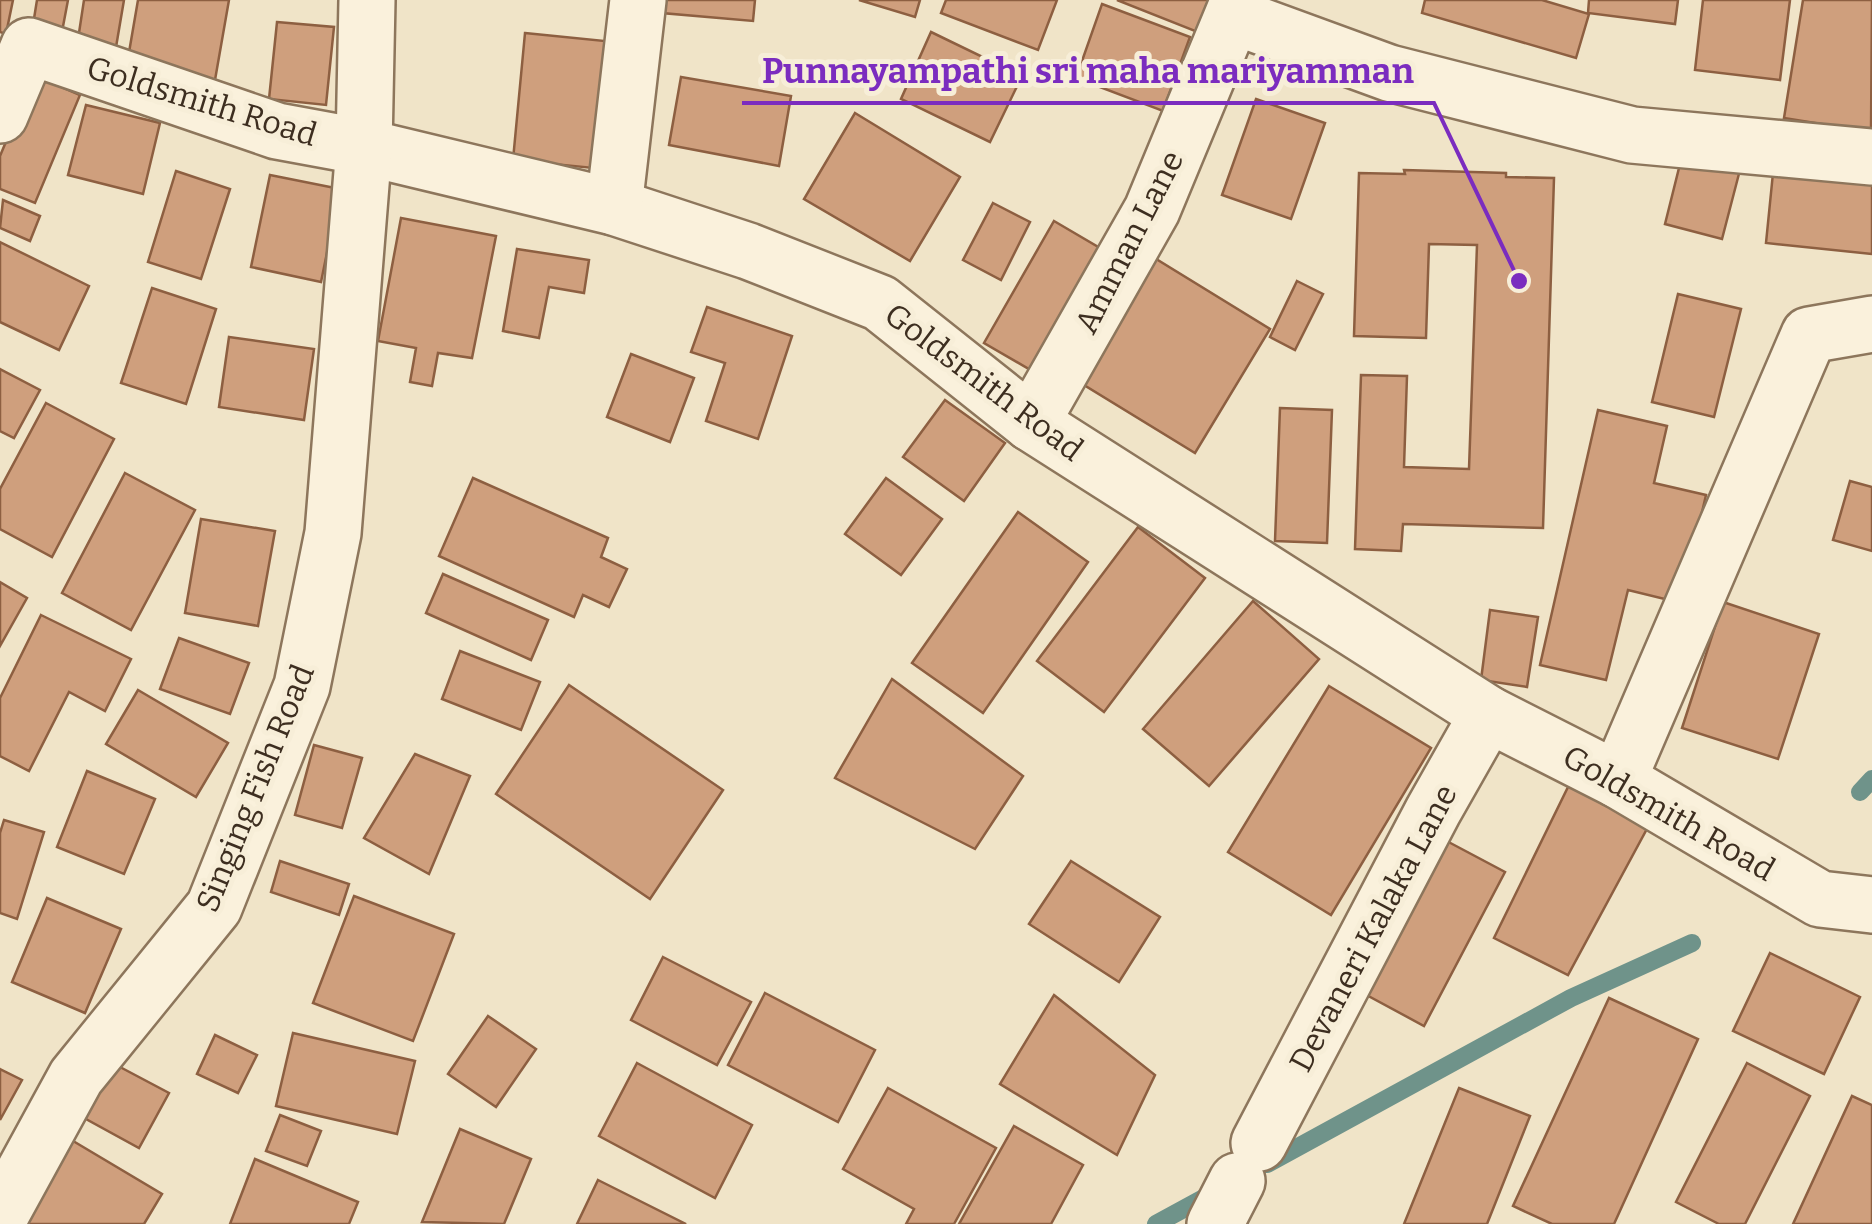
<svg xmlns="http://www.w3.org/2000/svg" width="1872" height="1224" viewBox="0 0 1872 1224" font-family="Bitter,serif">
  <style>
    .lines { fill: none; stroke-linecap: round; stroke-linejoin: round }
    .stream { stroke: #6f938a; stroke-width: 18 }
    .building { fill: #cf9f7d; stroke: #8d5f41; stroke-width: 2.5 }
    .minor-casing { stroke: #8d765c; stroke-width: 60 }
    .minor { stroke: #faf1dc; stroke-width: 55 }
    .labels { text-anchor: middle; stroke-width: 10; stroke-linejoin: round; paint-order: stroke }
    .street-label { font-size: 32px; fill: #3d2e20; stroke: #f7eed8 }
    .leader { fill: none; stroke: #7b2cbf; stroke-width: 4 }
    .callout-dot { fill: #7b2cbf; stroke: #f7eed8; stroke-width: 4 }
    .callout-label { font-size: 35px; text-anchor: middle; font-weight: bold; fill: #7b2cbf; stroke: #f7eed8; stroke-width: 10; stroke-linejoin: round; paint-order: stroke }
  </style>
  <rect width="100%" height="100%" fill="#f0e4c8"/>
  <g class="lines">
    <g class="stream">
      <polyline points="1860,792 1872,779"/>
      <polyline points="1267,1164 1571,998 1692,943"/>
      <polyline points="1156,1224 1213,1193"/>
    </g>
  </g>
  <g class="building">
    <polygon points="0,0 13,0 6,34 0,32"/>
    <polygon points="37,0 68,0 61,37 32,31"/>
    <polygon points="84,0 124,0 115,53 77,46"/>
    <polygon points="138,0 229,0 215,80 127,64"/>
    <polygon points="663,0 755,0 753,21 662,13"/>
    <polygon points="859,0 920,0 915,17"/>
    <polygon points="946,0 1057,0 1038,50 941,13"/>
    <polygon points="1117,0 1219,0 1205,35"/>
    <polygon points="1425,0 1542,0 1589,14 1576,58 1422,13"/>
    <polygon points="1589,0 1678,0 1675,24 1588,13"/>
    <polygon points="1703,0 1790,0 1780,80 1695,70"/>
    <polygon points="1803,0 1872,0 1871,132 1784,118"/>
    <polygon points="1102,4 1190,37 1163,111 1076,78"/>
    <polygon points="277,22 334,27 326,105 269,99"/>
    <polygon points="931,32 1022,76 990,142 901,99"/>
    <polygon points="525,33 615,42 603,169 513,160"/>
    <polygon points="34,75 80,95 35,203 0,189 0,156"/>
    <polygon points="681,77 791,96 779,166 669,145"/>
    <polygon points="1256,99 1325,123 1291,219 1222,195"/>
    <polygon points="86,105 160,123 143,194 68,175"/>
    <polygon points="855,113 960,177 910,261 804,199"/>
    <polygon points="1683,152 1741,166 1722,239 1665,224"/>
    <polygon points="1774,163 1872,173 1872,254 1766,243"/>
    <polygon points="1404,170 1506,173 1506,177 1554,178 1543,528 1403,524 1401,551 1355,549 1361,375 1407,376 1404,467 1469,469 1477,245 1429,244 1426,338 1354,336 1359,173 1405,174"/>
    <polygon points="176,171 230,189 201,279 148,262"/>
    <polygon points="270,175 340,189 321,282 251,267"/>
    <polygon points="3,200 40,216 30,241 0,228"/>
    <polygon points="993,203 1030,222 1001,280 963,260"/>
    <polygon points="401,218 496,236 472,358 438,353 432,386 410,382 416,348 378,341"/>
    <polygon points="1054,221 1105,251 1034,372 984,343"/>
    <polygon points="0,242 89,286 59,350 0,322"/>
    <polygon points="517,249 589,260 584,293 549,287 539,338 503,331"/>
    <polygon points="1148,254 1270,329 1195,453 1071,377"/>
    <polygon points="1297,281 1323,294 1295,350 1270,337"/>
    <polygon points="152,288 216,309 186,404 121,383"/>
    <polygon points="1678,294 1741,309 1714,417 1652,402"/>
    <polygon points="707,307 792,336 758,439 706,421 725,363 691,352"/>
    <polygon points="229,337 314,349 304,420 219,407"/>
    <polygon points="631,354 694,378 670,442 607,417"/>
    <polygon points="0,369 40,390 14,438 0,431"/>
    <polygon points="945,400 1005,443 964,501 903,457"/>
    <polygon points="46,403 114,439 52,557 0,529 0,489"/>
    <polygon points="1280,408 1332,410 1327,543 1275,541"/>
    <polygon points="1598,410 1667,426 1654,483 1706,495 1681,603 1628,590 1606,680 1540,665"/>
    <polygon points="125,473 195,510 131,630 62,593"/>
    <polygon points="473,478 608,538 601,557 627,569 609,607 583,595 574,617 439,556"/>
    <polygon points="886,478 942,519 901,575 845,534"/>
    <polygon points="1850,481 1872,487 1872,551 1833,540"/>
    <polygon points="1018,512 1088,562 983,713 912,663"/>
    <polygon points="201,519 275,531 258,626 185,613"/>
    <polygon points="1138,527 1205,578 1104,712 1037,661"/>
    <polygon points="443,574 548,620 531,660 426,613"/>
    <polygon points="0,582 27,598 0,646"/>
    <polygon points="1253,601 1319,659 1209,786 1143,729"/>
    <polygon points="1723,602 1819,634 1778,759 1682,728"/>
    <polygon points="1490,610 1538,617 1527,687 1481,680"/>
    <polygon points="41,615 131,659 105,711 69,692 29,771 0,756 0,698"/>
    <polygon points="179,638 249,663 230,714 160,689"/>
    <polygon points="460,651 540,682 521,730 442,699"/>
    <polygon points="892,679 1023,776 975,849 835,778"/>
    <polygon points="569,685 723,790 650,899 496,794"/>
    <polygon points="1329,686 1431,748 1331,915 1228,852"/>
    <polygon points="138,690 228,743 196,797 106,744"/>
    <polygon points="314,745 362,758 342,828 295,815"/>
    <polygon points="415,754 470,776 429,874 364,838"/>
    <polygon points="87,771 155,799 124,874 57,847"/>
    <polygon points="1569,785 1649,825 1568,975 1494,938"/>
    <polygon points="4,820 44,832 17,919 0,913 0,833"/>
    <polygon points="1441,838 1505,872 1424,1026 1361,992"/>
    <polygon points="280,861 349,884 339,915 271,892"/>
    <polygon points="1071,861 1160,917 1119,982 1029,924"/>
    <polygon points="354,896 454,934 413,1041 313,1003"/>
    <polygon points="47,898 121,929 85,1013 12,982"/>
    <polygon points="1770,953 1860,997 1824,1074 1733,1031"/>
    <polygon points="663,957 751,1002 717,1065 631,1020"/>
    <polygon points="765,993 875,1050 838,1122 728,1065"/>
    <polygon points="1054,995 1155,1075 1117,1155 1000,1084"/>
    <polygon points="1609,998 1698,1039 1614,1224 1552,1224 1513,1206"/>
    <polygon points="488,1016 536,1049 496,1107 448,1074"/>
    <polygon points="293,1033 415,1061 397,1134 276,1106"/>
    <polygon points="215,1035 257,1055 238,1093 197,1074"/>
    <polygon points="103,1058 169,1093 139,1148 75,1113"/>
    <polygon points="637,1063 752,1125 715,1198 599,1136"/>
    <polygon points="1747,1063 1810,1096 1745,1224 1719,1224 1676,1202"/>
    <polygon points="0,1069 22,1080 0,1120"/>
    <polygon points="888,1088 996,1148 954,1224 906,1224 914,1209 843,1169"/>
    <polygon points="1459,1088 1530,1116 1487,1224 1404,1224"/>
    <polygon points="1852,1096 1872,1105 1872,1224 1793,1224"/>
    <polygon points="280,1115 321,1131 307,1166 266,1151"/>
    <polygon points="1014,1126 1083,1165 1051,1224 959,1224"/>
    <polygon points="460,1129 531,1159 504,1224 422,1222"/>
    <polygon points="58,1132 162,1194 144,1224 5,1224"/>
    <polygon points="255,1159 358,1202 349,1224 230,1224"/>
    <polygon points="598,1180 686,1224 577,1224"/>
  </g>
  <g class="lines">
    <g class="minor-casing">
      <g id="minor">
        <polyline points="1233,16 1389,73 1632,135 1872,157"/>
        <polyline points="0,115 29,46 277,131 364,147 614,207 748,251 880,303 1031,423 1488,714 1618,780 1820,899 1872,905"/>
        <polyline points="614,207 638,0"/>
        <polyline points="1031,423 1152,210 1239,0"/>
        <polyline points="1618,780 1809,335 1872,324"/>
        <polyline points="1259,1143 1433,811 1488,714"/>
        <polyline points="0,1216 76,1077 214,907 302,686 333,533 364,147 367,0"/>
        <polyline points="1215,1224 1237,1181"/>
      </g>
    </g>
    <use href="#minor" class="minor"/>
  </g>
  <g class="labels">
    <g class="street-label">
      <text transform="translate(202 101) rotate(17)" y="11">Goldsmith Road</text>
      <text transform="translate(1129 242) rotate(-63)" y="11">Amman Lane</text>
      <text transform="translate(984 382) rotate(37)" y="11">Goldsmith Road</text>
      <text transform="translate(255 788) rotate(-68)" y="11">Singing Fish Road</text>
      <text transform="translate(1669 813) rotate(30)" y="11">Goldsmith Road</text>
      <text transform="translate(1373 928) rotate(-62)" y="11">Devaneri Kalaka Lane</text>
    </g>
  </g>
  <path class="leader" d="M1519 281L1434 103H742"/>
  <circle class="callout-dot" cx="1519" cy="281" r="10"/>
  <g class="callout-label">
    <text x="1088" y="83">Punnayampathi sri maha mariyamman</text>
  </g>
</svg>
